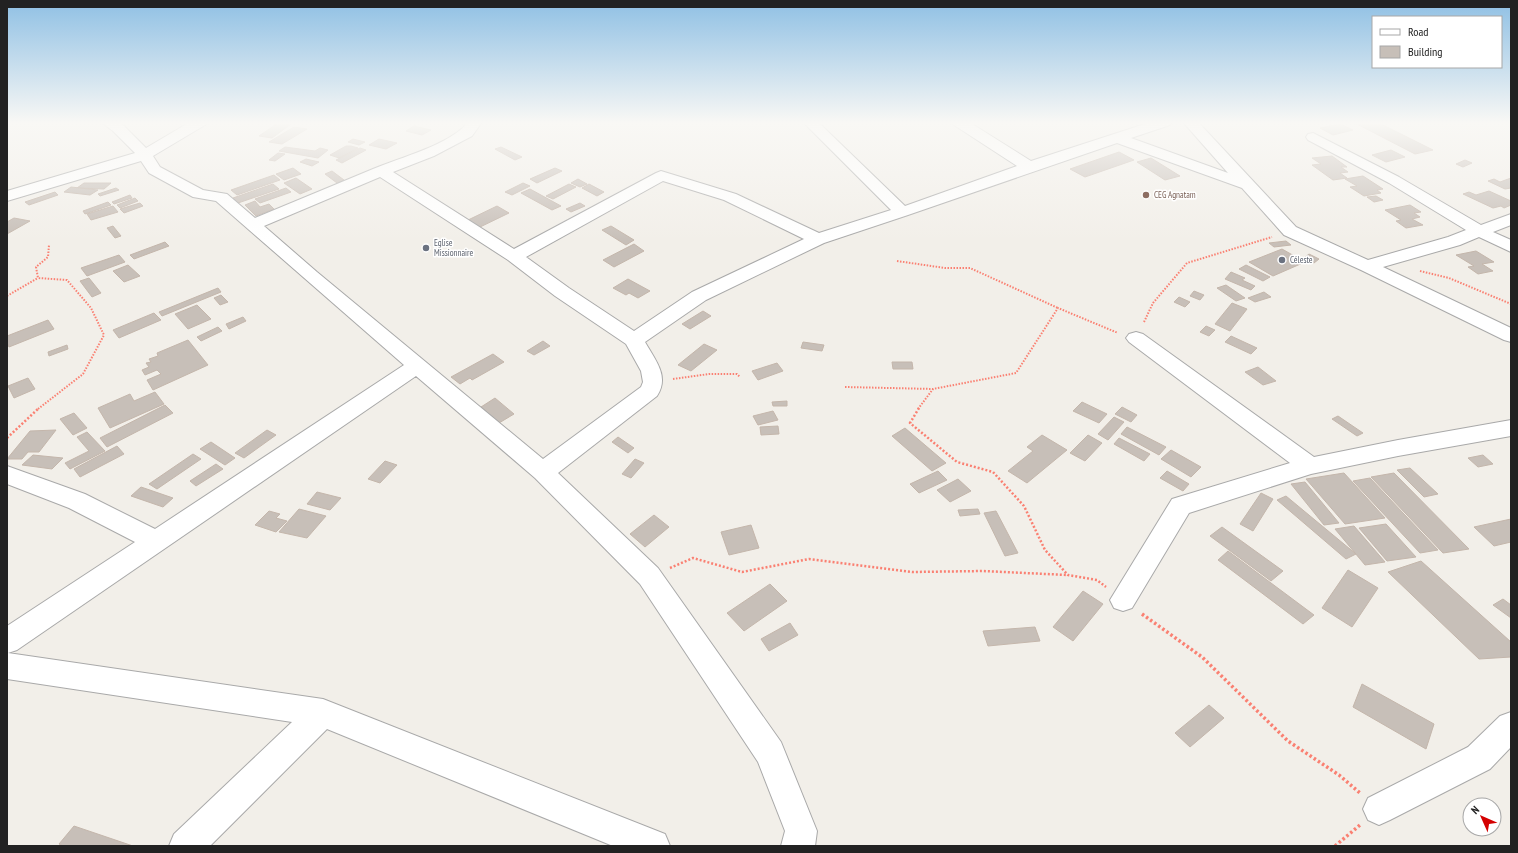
<svg xmlns="http://www.w3.org/2000/svg" width="1518" height="853" viewBox="0 0 1518 853" font-family="'PT Sans Narrow',sans-serif">
  <style>
    .building { fill: #c7bfb8; stroke: #c4b6ab }
    .lines { fill: none; stroke-linecap: round; stroke-linejoin: round }
    .minor-casing { stroke: #a9a9a9; stroke-width: 2 }
    .path-far2 { stroke: #fa8072; stroke-width: 2; stroke-dasharray: 1.5 1.5; stroke-linecap: butt }
    .path-far1 { stroke: #fa8072; stroke-width: 2.5; stroke-dasharray: 2 2; stroke-linecap: butt }
    .path { stroke: #fa8072; stroke-width: 3.5; stroke-dasharray: 2.5 2.5; stroke-linecap: butt }
    .minor { fill: #fff; fill-rule: evenodd }
    .education-dot { fill: #8d6e63; stroke: #fff; stroke-width: 1.5 }
    .worship-dot { fill: #6b7280; stroke: #fff; stroke-width: 1.5 }
    .labels { text-anchor: middle; stroke-width: 3; stroke-linejoin: round; paint-order: stroke }
    .far-education-label { font-size: 9px; fill: #785e54; stroke: #fff; text-anchor: start }
    .far-worship-label { font-size: 9px; fill: #5b616d; stroke: #fff; text-anchor: start }
  </style>
  <rect width="100%" height="100%" fill="#f2efe9"/>
  <g class="building">
    <polygon points="1359,122 1377,122 1433,150 1415,154 1355,123"/>
    <polygon points="278,123 291,124 272,138 259,136"/>
    <polygon points="1340,124 1353,130 1333,135 1320,128"/>
    <polygon points="414,126 431,130 422,135 406,131"/>
    <polygon points="294,127 307,129 282,144 269,142"/>
    <polygon points="353,139 365,142 359,145 348,142"/>
    <polygon points="379,139 397,143 386,149 369,145"/>
    <polygon points="346,146 351,146 358,148 339,158 330,155"/>
    <polygon points="285,147 315,151 320,148 328,150 318,158 279,151"/>
    <polygon points="501,147 522,157 515,160 495,149"/>
    <polygon points="360,148 366,150 342,163 336,160"/>
    <polygon points="1391,150 1405,157 1386,162 1372,155"/>
    <polygon points="1119,152 1134,160 1085,177 1070,169"/>
    <polygon points="278,153 285,154 275,161 269,160"/>
    <polygon points="1332,156 1347,167 1341,167 1348,172 1340,173 1347,178 1333,180 1312,165 1321,164 1312,158"/>
    <polygon points="1151,158 1180,176 1165,180 1137,162"/>
    <polygon points="306,159 319,162 312,166 300,162"/>
    <polygon points="1465,160 1472,163 1463,167 1456,164"/>
    <polygon points="293,168 301,174 284,180 276,174"/>
    <polygon points="555,168 562,171 537,183 530,179"/>
    <polygon points="332,171 344,180 337,183 325,174"/>
    <polygon points="274,175 280,180 237,195 231,190"/>
    <polygon points="1363,176 1383,189 1377,190 1381,193 1364,196 1350,187 1357,186 1345,179"/>
    <polygon points="296,178 312,189 300,194 284,183"/>
    <polygon points="1511,178 1511,188 1505,189 1488,181 1494,179 1500,182"/>
    <polygon points="578,179 587,184 580,187 571,183"/>
    <polygon points="84,183 111,183 104,189 77,188"/>
    <polygon points="523,183 530,186 512,195 505,192"/>
    <polygon points="273,184 279,189 238,203 233,198"/>
    <polygon points="569,184 576,187 553,199 546,196"/>
    <polygon points="589,184 604,192 597,196 582,188"/>
    <polygon points="71,187 98,190 90,195 64,192"/>
    <polygon points="116,188 119,190 100,196 98,194"/>
    <polygon points="286,188 291,192 260,203 255,199"/>
    <polygon points="530,189 561,206 552,210 521,193"/>
    <polygon points="1489,191 1511,201 1511,205 1504,208 1501,206 1493,208 1463,194 1469,192 1476,195"/>
    <polygon points="55,192 58,195 29,205 25,202"/>
    <polygon points="130,195 132,198 114,204 112,202"/>
    <polygon points="1376,196 1383,200 1374,202 1367,197"/>
    <polygon points="135,198 138,201 120,208 117,205"/>
    <polygon points="255,201 260,207 269,204 274,209 256,216 245,205"/>
    <polygon points="108,202 111,205 85,214 83,211"/>
    <polygon points="140,203 143,206 124,213 120,209"/>
    <polygon points="580,203 585,206 571,212 566,209"/>
    <polygon points="1410,205 1421,212 1414,213 1420,217 1412,219 1423,225 1406,228 1396,221 1401,220 1385,210"/>
    <polygon points="113,206 118,212 91,220 87,214"/>
    <polygon points="497,206 509,213 478,228 466,221"/>
    <polygon points="14,218 30,221 7,234 7,222"/>
    <polygon points="113,226 121,236 115,238 107,228"/>
    <polygon points="611,226 634,240 626,245 602,230"/>
    <polygon points="1286,241 1291,245 1274,247 1269,243"/>
    <polygon points="165,242 169,246 134,259 130,255"/>
    <polygon points="634,244 644,251 614,267 603,260"/>
    <polygon points="1282,249 1305,262 1273,276 1249,262"/>
    <polygon points="1476,251 1494,262 1482,264 1493,271 1478,274 1468,267 1474,266 1456,255"/>
    <polygon points="1309,254 1319,259 1314,263 1304,258"/>
    <polygon points="119,255 125,262 87,276 81,268"/>
    <polygon points="128,265 140,276 124,282 113,271"/>
    <polygon points="1246,265 1270,277 1263,281 1239,269"/>
    <polygon points="1231,272 1245,278 1242,280 1255,286 1251,290 1225,279"/>
    <polygon points="89,278 101,293 92,297 80,281"/>
    <polygon points="628,279 650,291 638,298 629,293 626,295 613,288"/>
    <polygon points="1226,285 1245,298 1236,301 1217,288"/>
    <polygon points="218,288 221,292 162,316 159,312"/>
    <polygon points="1194,291 1204,295 1200,300 1190,296"/>
    <polygon points="1264,292 1271,297 1255,302 1248,298"/>
    <polygon points="221,295 228,302 220,305 214,298"/>
    <polygon points="1179,297 1190,302 1185,307 1174,302"/>
    <polygon points="1232,303 1247,309 1230,331 1215,324"/>
    <polygon points="197,305 211,319 188,329 175,314"/>
    <polygon points="703,311 711,316 690,329 682,324"/>
    <polygon points="154,313 161,320 119,338 113,330"/>
    <polygon points="243,317 246,321 229,329 226,324"/>
    <polygon points="48,320 54,329 9,347 7,343 7,336"/>
    <polygon points="1206,326 1215,330 1209,336 1200,332"/>
    <polygon points="218,327 222,331 201,341 197,337"/>
    <polygon points="1231,336 1257,348 1251,354 1225,342"/>
    <polygon points="188,340 208,365 153,390 147,380 161,374 157,370 145,375 142,370 149,367 146,363 151,362 149,359 158,356 157,353"/>
    <polygon points="543,341 550,346 534,355 527,351"/>
    <polygon points="803,342 824,345 822,351 801,348"/>
    <polygon points="704,344 717,350 691,371 678,365"/>
    <polygon points="67,345 68,349 49,356 48,352"/>
    <polygon points="493,354 504,362 472,380 470,378 460,384 451,377"/>
    <polygon points="892,362 912,362 913,369 893,369"/>
    <polygon points="777,363 783,371 758,380 752,371"/>
    <polygon points="1258,367 1276,381 1263,385 1245,372"/>
    <polygon points="28,378 35,389 14,398 8,386"/>
    <polygon points="155,392 164,404 110,428 98,408 130,394 134,401"/>
    <polygon points="495,398 514,414 499,423 481,407"/>
    <polygon points="787,401 787,406 773,406 772,402"/>
    <polygon points="1082,402 1107,414 1099,423 1073,411"/>
    <polygon points="165,405 173,413 107,447 100,438"/>
    <polygon points="1122,407 1137,415 1131,422 1115,414"/>
    <polygon points="773,411 778,420 758,425 753,416"/>
    <polygon points="74,413 87,428 73,435 60,419"/>
    <polygon points="1338,416 1363,433 1357,436 1332,419"/>
    <polygon points="1114,417 1124,422 1108,440 1098,434"/>
    <polygon points="778,426 779,434 761,435 760,427"/>
    <polygon points="1127,427 1166,447 1159,455 1121,434"/>
    <polygon points="905,428 946,463 932,471 892,436"/>
    <polygon points="56,430 39,452 28,452 22,459 7,459 30,431"/>
    <polygon points="267,430 276,435 244,458 235,453"/>
    <polygon points="87,432 105,451 70,469 65,463 89,451 77,437"/>
    <polygon points="1042,435 1067,450 1027,483 1008,471 1033,451 1027,447"/>
    <polygon points="1088,435 1102,443 1085,461 1070,453"/>
    <polygon points="618,437 634,448 628,453 612,442"/>
    <polygon points="1119,438 1150,454 1144,461 1114,444"/>
    <polygon points="211,442 235,458 225,465 200,449"/>
    <polygon points="117,446 124,454 80,477 74,469"/>
    <polygon points="1171,450 1201,467 1191,477 1161,459"/>
    <polygon points="193,454 201,459 157,489 149,484"/>
    <polygon points="33,455 63,458 52,469 22,465"/>
    <polygon points="1483,455 1493,464 1478,467 1468,458"/>
    <polygon points="635,459 644,463 631,478 622,474"/>
    <polygon points="385,461 397,465 380,483 368,479"/>
    <polygon points="216,464 223,469 196,486 190,481"/>
    <polygon points="1410,468 1438,494 1424,497 1397,470"/>
    <polygon points="938,471 947,480 919,493 910,484"/>
    <polygon points="1167,471 1189,484 1183,491 1160,478"/>
    <polygon points="1344,473 1385,518 1345,524 1306,479"/>
    <polygon points="1394,473 1469,549 1443,553 1371,477"/>
    <polygon points="1370,478 1438,550 1420,553 1353,481"/>
    <polygon points="958,479 971,491 950,502 937,490"/>
    <polygon points="1305,482 1339,523 1324,525 1291,484"/>
    <polygon points="141,487 173,498 163,507 131,496"/>
    <polygon points="317,492 341,498 330,510 307,504"/>
    <polygon points="1261,493 1273,499 1253,531 1240,524"/>
    <polygon points="1286,496 1356,554 1346,559 1277,500"/>
    <polygon points="299,509 326,516 307,538 279,532"/>
    <polygon points="978,509 980,514 960,516 958,510"/>
    <polygon points="269,511 280,514 276,518 287,521 276,532 255,525"/>
    <polygon points="996,511 1018,553 1005,556 984,513"/>
    <polygon points="654,515 669,527 645,547 630,534"/>
    <polygon points="1511,519 1511,542 1494,546 1474,527"/>
    <polygon points="1386,524 1416,557 1387,561 1359,528"/>
    <polygon points="751,525 759,548 729,555 721,532"/>
    <polygon points="1354,526 1385,562 1365,565 1335,529"/>
    <polygon points="1222,527 1283,571 1271,581 1210,536"/>
    <polygon points="1228,551 1314,615 1303,624 1218,560"/>
    <polygon points="1421,561 1511,642 1511,657 1479,659 1388,572"/>
    <polygon points="1348,570 1378,588 1352,627 1322,608"/>
    <polygon points="770,584 787,601 744,631 727,613"/>
    <polygon points="1083,591 1103,604 1073,641 1053,627"/>
    <polygon points="1503,599 1511,605 1511,618 1493,605"/>
    <polygon points="790,623 798,635 769,651 761,639"/>
    <polygon points="1035,627 1040,641 988,646 983,631"/>
    <polygon points="1362,684 1434,724 1426,749 1353,707"/>
    <polygon points="1209,705 1224,718 1190,747 1175,733"/>
    <polygon points="74,826 133,846 63,846 59,844"/>
  </g>
  <g class="lines">
    <g class="minor-casing">
      <g id="minor">
        <path d="M101,122H118L123,125L146,148L190,122H207L205,125L153,156L160,167L203,190L227,194L255,218C294,202 334,185 373,169C399,158 452,144 468,122H482L472,136L434,156L393,172L514,249L656,173L661,171L736,194L819,233L891,210L803,122H818L905,206L1017,166L954,125L952,122H969L1031,161L1151,122H1172L1170,125L1131,138L1228,173L1183,122H1198L1296,227L1368,260L1448,237L1466,230L1389,183L1308,140L1306,137L1308,134L1313,133L1399,177L1481,225L1511,214V225L1493,232L1511,240V252L1479,237L1460,245L1383,267L1511,328V342L1504,340L1361,270L1284,235L1242,188L1117,143L908,215L824,243L706,300L645,342C655,360 670,376 657,396L558,473L658,568L781,742L817,831L815,846H781L785,831L758,762L640,584L535,478L416,376L17,650L8,653L323,699L665,834L670,846H613L327,729L210,846H169L174,834L292,722L7,679V626L135,542L69,508L7,484V466L85,494L155,529L404,365L216,201L193,197L149,173L141,161L7,201V191L135,153L113,131ZM380,177L508,260L555,296L626,344L641,371L643,382L641,387L543,459L317,272L264,226ZM663,181L724,200L804,239L692,292L634,331L569,288L526,257Z"/>
        <polygon points="1136,332 1143,334 1314,457 1398,440 1511,420 1511,436 1398,456 1311,474 1189,513 1132,608 1123,611 1114,608 1110,600 1172,499 1290,463 1129,342 1126,338 1129,334"/>
        <polygon points="1511,712 1511,747 1490,769 1390,820 1379,825 1368,820 1363,809 1368,798 1468,747 1500,716"/>
      </g>
    </g>
    <g class="path-far2">
      <polyline points="897,261 945,268 970,268 1058,308"/>
      <polyline points="1420,271 1449,278 1511,304"/>
      <polyline points="7,296 38,278"/>
      <polyline points="1144,322 1153,303 1187,263 1272,237"/>
      <polyline points="673,379 709,374 737,374 740,377"/>
      <polyline points="845,387 933,389 1016,373 1058,308 1118,333"/>
      <polyline points="38,409 83,374 104,335 91,308 67,280 38,278 36,267 48,257 49,245"/>
      <polyline points="918,409 933,389"/>
    </g>
    <g class="path-far1">
      <polyline points="919,408 910,423 957,462 993,472 1024,506 1045,550 1068,575 1097,580 1106,587"/>
      <polyline points="7,438 39,408"/>
      <polyline points="670,568 693,558 742,572 809,559 912,572 983,571 1067,575"/>
    </g>
    <g class="path">
      <polyline points="1142,614 1202,657 1288,741 1339,775 1360,793"/>
      <polyline points="1335,846 1360,825"/>
    </g>
    <use href="#minor" class="minor"/>
  </g>
  <linearGradient id="sky" x2="0" y2="1"><stop stop-color="#8fc0e4"/><stop offset="0.51" stop-color="#f9f8f5"/><stop offset="1" stop-color="#f9f8f5" stop-opacity="0"/></linearGradient>
  <rect width="1518" height="241" fill="url(#sky)"/>
  <circle class="education-dot" cx="1146" cy="195" r="4"/>
  <g class="worship-dot">
    <circle cx="426" cy="248" r="4"/>
    <circle cx="1282" cy="260" r="4"/>
  </g>
  <g class="labels">
    <g class="far-education-label">
      <text x="1154" y="198">CEG Agnatam</text>
    </g>
    <g class="far-worship-label">
      <text x="434" y="246">Eglise<tspan x="434" dy="10">Missionnaire</tspan></text>
      <text x="1290" y="263">Céleste</text>
    </g>
  </g>
  <rect width="1518" height="853" fill="none" stroke="#222222" stroke-width="16"/>
  <rect x="1372" y="16" width="130" height="52" fill="#ffffff" stroke="#a7a7a7"/>
  <rect x="1380" y="29" width="20" height="6" fill="#ffffff" stroke="#a7a7a7"/>
  <text x="1408" y="36" font-size="12" fill="#222222">Road</text>
  <rect x="1380" y="46" width="20" height="12" fill="#c7bfb8" stroke="#a7a7a7"/>
  <text x="1408" y="56" font-size="12" fill="#222222">Building</text>
  <g transform="translate(1482 817) rotate(315)"><circle r="19" fill="#ffffff" stroke="#a7a7a7"/>
  <path d="M0-3L7 15L0 10L-7 15Z" fill="#d40000"/>
  <text y="-6" font-size="11" font-weight="bold" text-anchor="middle" fill="#222222">N</text>
  </g>
</svg>
